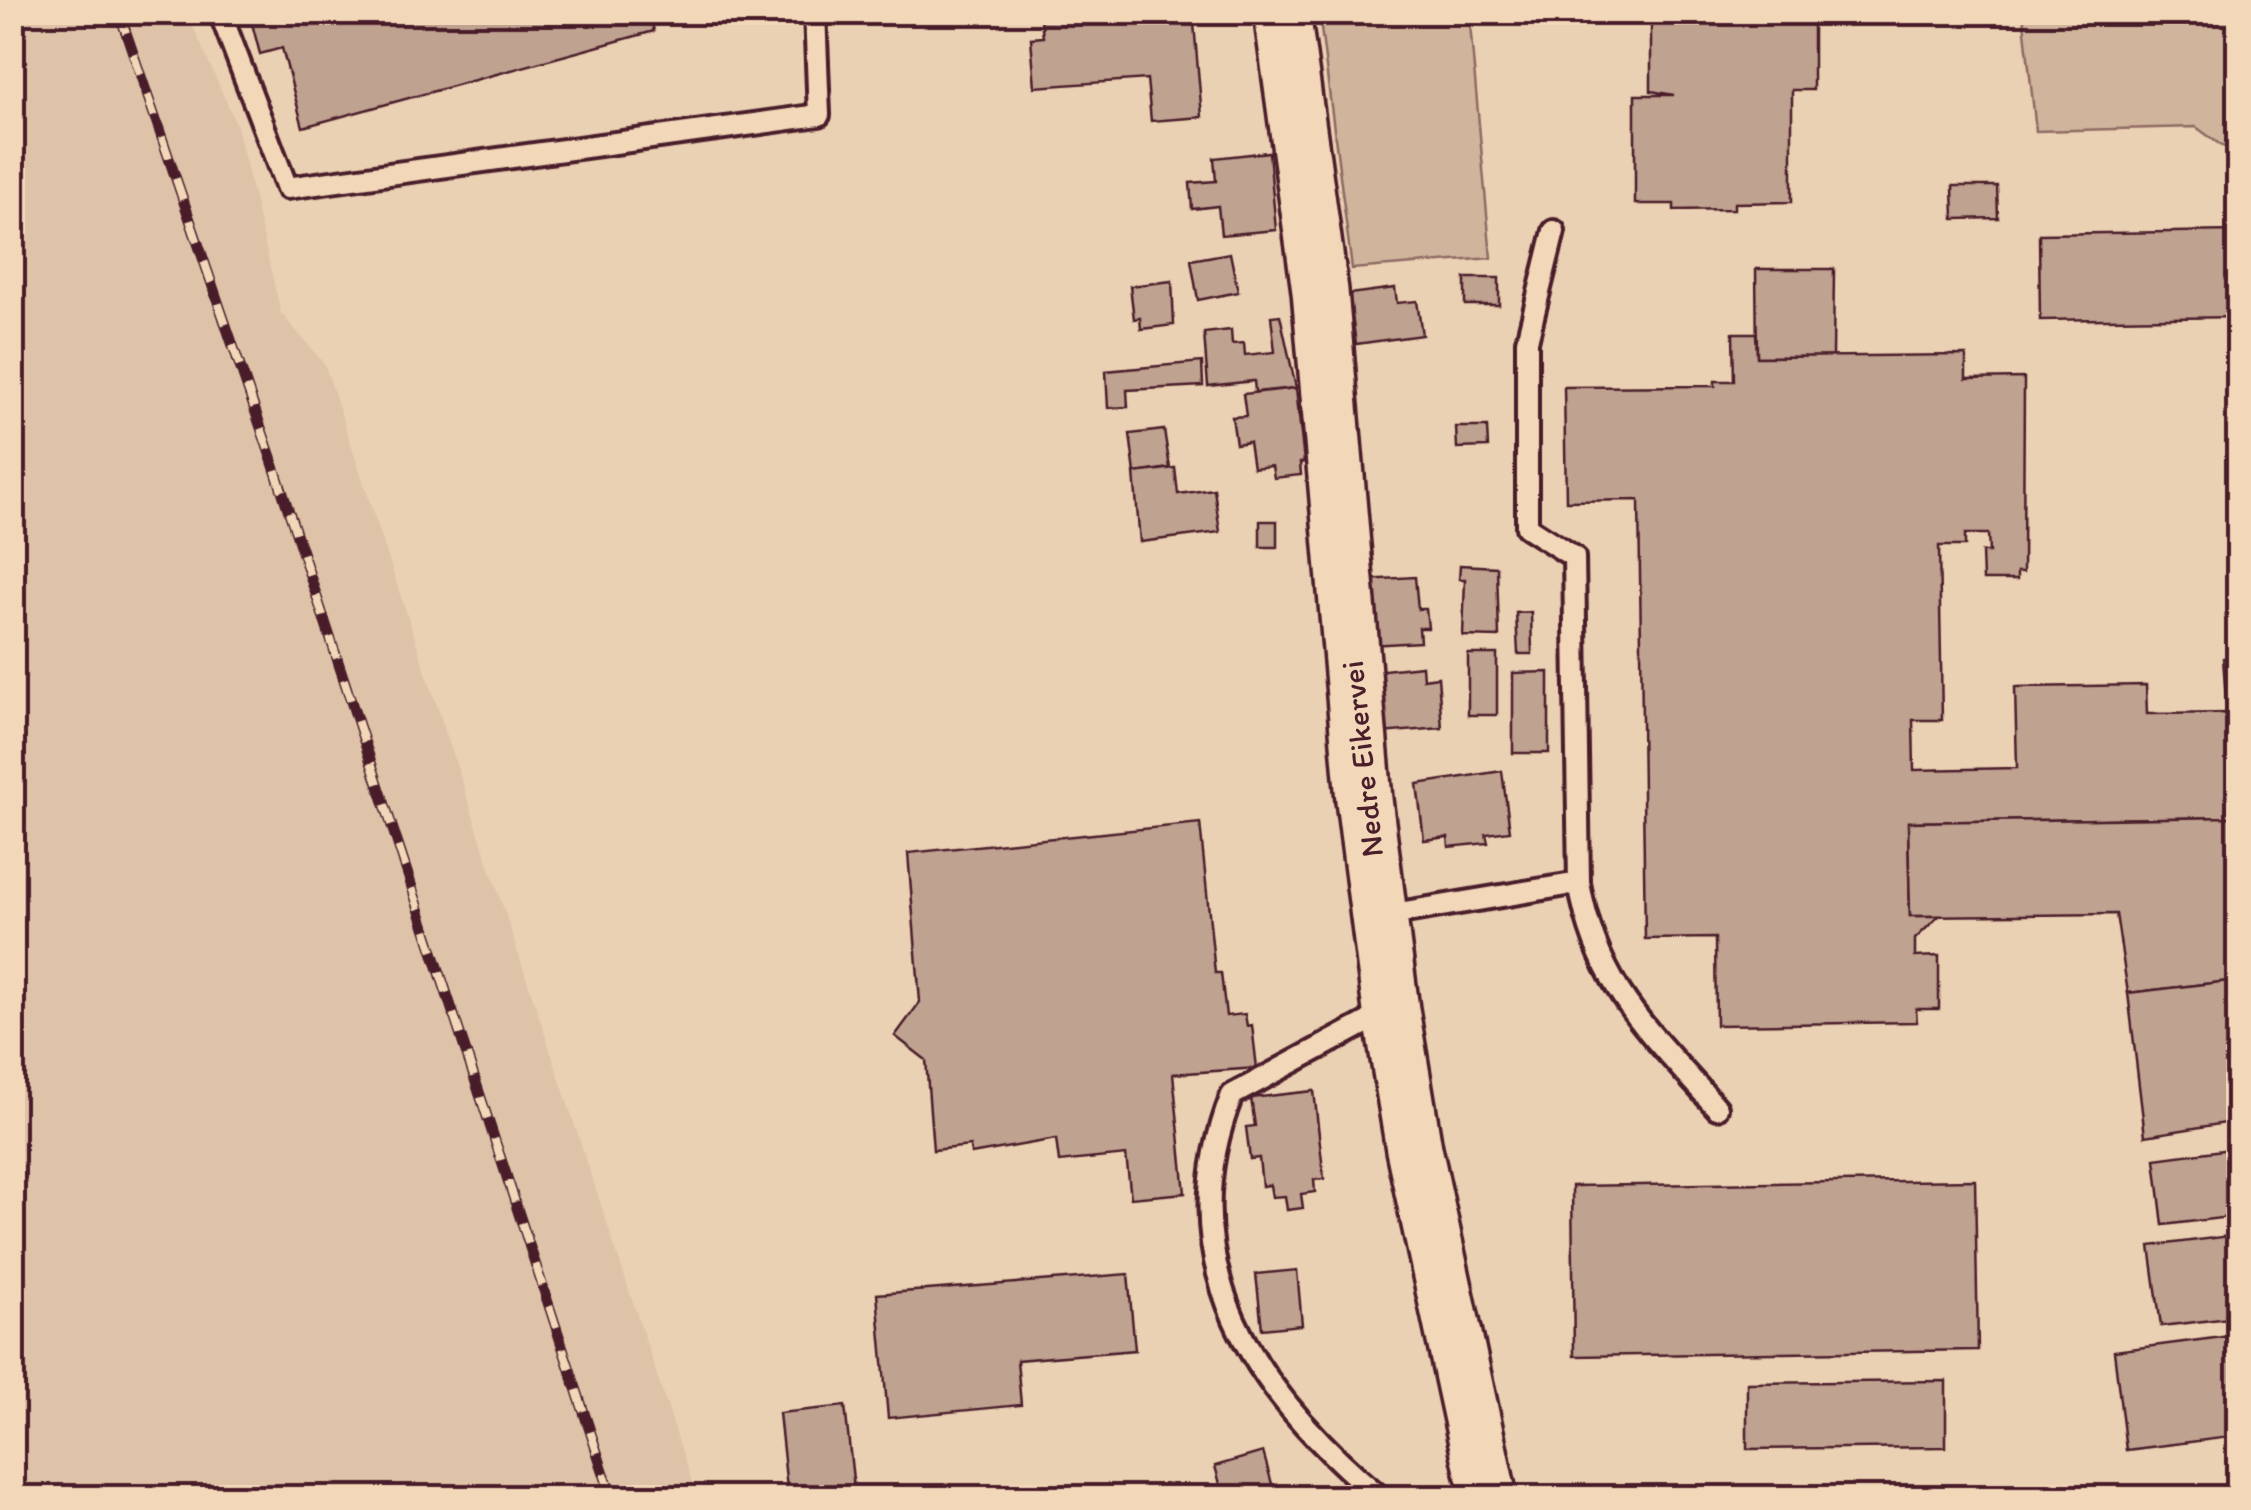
<svg xmlns="http://www.w3.org/2000/svg" width="2251" height="1510" viewBox="0 0 2251 1510" font-family="Itim,sans-serif">
  <style>
    .built { fill: #dec3a8 }
    .green { fill: #d1b49c; stroke: #8e6a64; stroke-width: 2.5 }
    .building { fill: #c0a290; stroke: #4a1f2b; stroke-width: 2.5 }
    .lines { fill: none; stroke-linecap: round; stroke-linejoin: round }
    .service-casing { stroke: #4a1f2b; stroke-width: 28 }
    .secondary-casing { stroke: #4a1f2b; stroke-width: 62 }
    .service { stroke: #f2d8b9; stroke-width: 20 }
    .secondary { stroke: #f2d8b9; stroke-width: 55 }
    .rail-casing { stroke: #4a1f2b; stroke-width: 11 }
    .rail { stroke: #f2d8b9; stroke-width: 8; stroke-dasharray: 22; stroke-linecap: butt }
    .labels { text-anchor: middle; stroke-width: 8; stroke-linejoin: round; paint-order: stroke }
    .street-label { font-size: 32px; fill: #4a1f2b; stroke: #f2d8b9 }
  </style>
  <rect width="100%" height="100%" fill="#ebd1b3"/>
  <filter id="ink" filterUnits="userSpaceOnUse"><feTurbulence type="fractalNoise" baseFrequency=".01" numOctaves="2"/><feDisplacementMap in="SourceGraphic" scale="20" xChannelSelector="R" yChannelSelector="G"/><feConvolveMatrix kernelMatrix="1 2 1 2 8 2 1 2 1" color-interpolation-filters="sRGB"/></filter>
  <g filter="url(#ink)">
    <polygon class="built" points="12,13 187,13 237,126 281,313 325,365 697,1497 13,1497"/>
    <g class="green">
      <polygon points="1319,13 1469,13 1491,258 1352,269"/>
      <polygon points="2023,13 2238,13 2238,150 2222,146 2196,127 2036,131"/>
    </g>
    <g class="building">
      <polygon points="249,12 649,12 654,31 303,127 282,48 260,54"/>
      <polygon points="1040,12 1193,12 1202,117 1151,121 1147,79 1035,87 1031,38 1043,37"/>
      <polygon points="1651,12 1813,12 1813,90 1792,90 1792,202 1734,203 1734,209 1674,210 1674,204 1635,204 1635,95 1674,95 1651,91"/>
      <polygon points="1269,152 1276,230 1221,235 1218,206 1192,209 1190,183 1216,181 1214,158"/>
      <polygon points="1953,186 1997,186 1998,218 1954,219"/>
      <polygon points="2238,231 2238,317 2040,320 2039,234"/>
      <polygon points="1230,253 1238,292 1198,300 1191,260"/>
      <polygon points="1756,269 1834,269 1833,357 1757,357"/>
      <rect x="1465" y="278" width="34" height="27"/>
      <polygon points="1172,281 1174,325 1141,329 1140,318 1134,319 1130,286"/>
      <polygon points="1395,288 1397,303 1417,301 1422,335 1356,344 1349,294"/>
      <polygon points="1280,315 1296,388 1255,392 1254,381 1208,386 1204,333 1231,330 1232,344 1244,343 1245,355 1275,352 1271,316"/>
      <polygon points="1733,333 1756,333 1757,357 1966,355 1966,379 2024,378 2023,572 2017,572 2017,580 1983,580 1982,552 1989,552 1988,534 1965,534 1965,546 1939,546 1942,720 1913,720 1914,770 2017,768 2015,687 2146,685 2147,714 2233,713 2235,817 1908,822 1910,916 1939,916 1915,939 1915,957 1939,956 1939,1009 1916,1009 1917,1022 1716,1025 1715,938 1645,939 1639,500 1566,501 1564,387 1715,386 1715,381 1734,381"/>
      <polygon points="1202,362 1203,386 1127,390 1128,407 1108,408 1106,371"/>
      <polygon points="1296,388 1304,462 1300,463 1301,475 1274,478 1272,466 1253,468 1249,442 1236,444 1232,417 1246,416 1243,394"/>
      <polygon points="1456,427 1487,427 1488,447 1457,448"/>
      <polygon points="1164,430 1170,468 1135,473 1130,434"/>
      <polygon points="1175,468 1178,494 1214,489 1220,532 1140,542 1134,473"/>
      <rect x="1260" y="521" width="17" height="26"/>
      <polygon points="1460,565 1497,567 1499,637 1463,636 1465,579 1459,579"/>
      <polygon points="1415,577 1418,609 1426,609 1428,628 1419,628 1420,642 1370,645 1365,580"/>
      <polygon points="1531,612 1532,654 1518,654 1516,613"/>
      <rect x="1468" y="654" width="29" height="61"/>
      <polygon points="2238,656 2238,817 2235,817 2233,713 2227,713 2223,658"/>
      <polygon points="1422,666 1423,679 1438,677 1442,728 1380,733 1374,671"/>
      <polygon points="1549,672 1549,753 1513,753 1513,673"/>
      <polygon points="1502,771 1510,831 1486,834 1488,843 1449,847 1448,837 1424,840 1417,784"/>
      <polygon points="2235,817 2238,980 2128,993 2116,914 1910,916 1908,822"/>
      <polygon points="1200,823 1215,973 1221,973 1226,1016 1245,1014 1247,1026 1252,1025 1257,1068 1173,1074 1185,1193 1131,1198 1126,1155 1059,1162 1056,1139 971,1154 970,1146 933,1150 926,1060 895,1036 920,1002 908,853"/>
      <polygon points="2238,980 2238,1121 2145,1136 2128,993"/>
      <polygon points="1314,1091 1324,1179 1314,1180 1315,1192 1301,1194 1303,1208 1287,1210 1285,1196 1272,1197 1270,1185 1262,1186 1259,1158 1250,1159 1246,1127 1255,1126 1251,1098"/>
      <polygon points="2238,1148 2238,1216 2163,1225 2155,1159"/>
      <polygon points="1975,1180 1978,1350 1574,1356 1572,1186"/>
      <polygon points="2238,1235 2238,1317 2161,1326 2150,1246"/>
      <polygon points="1297,1270 1302,1325 1262,1329 1256,1274"/>
      <polygon points="1128,1274 1135,1350 1017,1360 1021,1405 888,1418 877,1294"/>
      <polygon points="2238,1335 2238,1436 2126,1450 2114,1351"/>
      <polygon points="1946,1381 1946,1447 1747,1449 1747,1383"/>
      <polygon points="845,1406 855,1498 788,1498 779,1413"/>
      <polygon points="1263,1452 1276,1498 1224,1498 1215,1466"/>
    </g>
    <g class="lines">
      <g class="service-casing">
        <g id="service">
          <polyline points="220,12 287,188 819,115 815,12"/>
          <path d="M1579,883C1597,988 1649,1031 1717,1108"/>
          <polyline points="1381,916 1579,883 1574,557 1527,527 1527,341 1554,231"/>
          <path d="M1381,1498C1254,1392 1166,1263 1232,1095L1388,1011"/>
        </g>
      </g>
      <g class="secondary-casing">
        <polyline id="secondary" points="1282,12 1320,291 1364,800 1391,1010 1414,1149 1489,1498"/>
      </g>
      <use href="#service" class="service"/>
      <use href="#secondary" class="secondary"/>
      <g class="rail-casing">
        <polyline id="rail" points="119,12 272,460 612,1498"/>
      </g>
      <use href="#rail" class="rail"/>
    </g>
  </g>
  <g class="labels">
    <g class="street-label">
      <text transform="translate(1362 759) rotate(-96)" y="11">Nedre Eikervei</text>
    </g>
  </g>
  <rect width="2251" height="1510" fill="none" stroke="#f2d8b9" stroke-width="50"/>
  <rect x="25" y="25" width="2201" height="1460" fill="none" stroke="#4a1f2b" stroke-width="4" filter="url(#ink)"/>
</svg>
